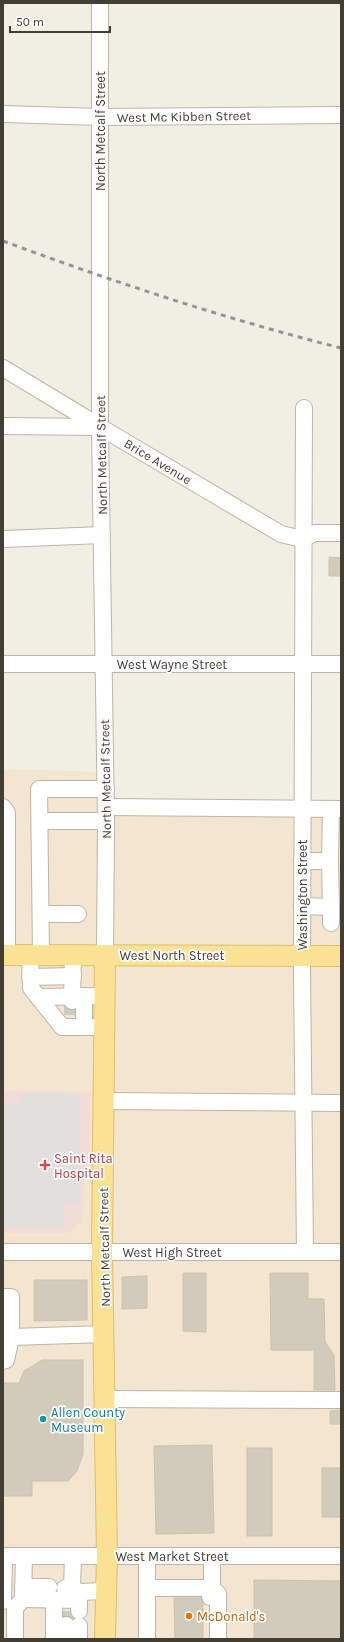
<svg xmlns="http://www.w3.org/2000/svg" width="344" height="1642" viewBox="0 0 344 1642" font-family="Karla,sans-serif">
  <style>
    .commercial { fill: #f3e5cf }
    .medical { fill: #f2dcd7 }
    .parking { fill: #e2e0dc }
    .building { fill: #d2caba; stroke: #cdc2ae }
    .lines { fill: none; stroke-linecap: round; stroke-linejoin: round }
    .minor-tunnel { stroke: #cecbc1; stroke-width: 16; stroke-dasharray: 16 8; stroke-linecap: butt }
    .minor-casing { stroke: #bcb6a7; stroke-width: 18 }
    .major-casing { stroke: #debf65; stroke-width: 22 }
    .minor { stroke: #fff; stroke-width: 16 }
    .major { stroke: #fae194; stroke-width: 20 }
    .rail { stroke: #949494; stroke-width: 3; stroke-dasharray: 5 5; stroke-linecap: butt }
    .health-dot { fill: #e0444e; stroke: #fff; stroke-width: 1.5 }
    .culture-dot { fill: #0f9aa8; stroke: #fff; stroke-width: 1.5 }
    .food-dot { fill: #e8710a; stroke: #fff; stroke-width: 1.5 }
    .labels { text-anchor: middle; stroke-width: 3.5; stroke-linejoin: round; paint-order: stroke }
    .street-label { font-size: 13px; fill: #433e34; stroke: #fff }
    .health-label { font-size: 13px; fill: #be3a42; stroke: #fff; text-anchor: start }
    .culture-label { font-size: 13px; fill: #0d838f; stroke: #fff; text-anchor: start }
    .food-label { font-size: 13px; fill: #c56008; stroke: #fff; text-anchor: start }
  </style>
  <rect width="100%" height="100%" fill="#f1eee4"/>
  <polygon class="commercial" points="3,769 105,772 106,804 341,804 341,1639 3,1639"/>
  <polygon class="medical" points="3,1091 90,1092 90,1151 84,1179 83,1211 81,1220 72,1231 66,1233 3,1233"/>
  <polygon class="parking" points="20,1093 80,1094 80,1202 64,1204 64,1228 3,1228 3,1105 20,1105"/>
  <g class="building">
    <polygon points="329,557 341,558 341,576 329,576"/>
    <polygon points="183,1273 206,1273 206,1332 183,1331"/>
    <polygon points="270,1273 308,1273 308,1299 324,1299 325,1342 334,1355 335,1390 314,1390 314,1350 271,1350"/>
    <polygon points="147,1276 147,1308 122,1309 122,1277"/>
    <polygon points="34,1280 87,1280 87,1320 34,1321"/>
    <polygon points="42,1360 83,1360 83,1454 77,1471 68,1481 32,1481 32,1496 3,1496 3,1383 19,1383 24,1371"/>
    <polygon points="341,1410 341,1424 330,1424 330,1411"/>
    <polygon points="212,1445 214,1533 156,1534 154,1446"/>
    <rect x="247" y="1448" width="25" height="88"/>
    <rect x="322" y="1468" width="19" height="49"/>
    <polygon points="254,1580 341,1581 340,1639 254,1639"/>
    <polygon points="174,1598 201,1598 203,1603 203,1639 175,1639"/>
  </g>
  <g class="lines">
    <g class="minor-tunnel">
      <polyline points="72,1015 72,1001"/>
      <polyline points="66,1625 67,1611"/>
    </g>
    <g class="minor-casing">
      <g id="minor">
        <polyline points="100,3 100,427 106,821 105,955"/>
        <polyline points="3,114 100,117 341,115"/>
        <polyline points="3,368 99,426"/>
        <polyline points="304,408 302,972 305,1252"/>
        <polyline points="3,426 100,427 281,534 302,539"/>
        <polyline points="3,539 102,535"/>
        <polyline points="302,539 315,533 341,533"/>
        <polyline points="3,664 341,664"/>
        <polyline points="3,807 7,813 7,955"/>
        <polyline points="106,807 341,809"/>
        <polyline points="40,821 106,821"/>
        <polyline points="302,861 330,861 331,907 302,906"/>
        <polyline points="330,861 331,809"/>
        <polyline points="331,907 331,923"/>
        <polyline points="41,914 78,914"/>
        <polyline points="30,955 31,988 62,1027 105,1027"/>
        <polyline points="41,955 39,789 106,789"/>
        <polyline points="30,977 73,976"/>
        <polyline points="84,996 84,1027"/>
        <polyline points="38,997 105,996"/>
        <polyline points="72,1001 73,955"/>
        <polyline points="103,1101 341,1103"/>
        <polyline points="3,1252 341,1252"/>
        <polyline points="3,1297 11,1297 11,1337"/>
        <polyline points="3,1361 6,1360 11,1337 105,1334"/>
        <polyline points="105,1399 341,1400"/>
        <polyline points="3,1556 341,1556"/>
        <polyline points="24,1556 23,1599 79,1600 79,1611"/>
        <polyline points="23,1587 49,1587"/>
        <polyline points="65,1588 72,1588 73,1556"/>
        <polyline points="72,1588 79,1592 105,1591"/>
        <polyline points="147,1588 147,1557"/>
        <polyline points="210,1597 212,1588 212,1556"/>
        <polyline points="3,1601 4,1556"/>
        <polyline points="79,1626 79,1639"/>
        <polyline points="15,1639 15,1608 23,1599"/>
        <polyline points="54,1639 54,1600"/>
        <polyline points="66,1639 66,1625"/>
        <polyline points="147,1639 147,1588 212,1588 218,1594 218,1639"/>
      </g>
    </g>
    <g class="major-casing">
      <g id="major">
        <polyline points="3,955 341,956"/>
        <polyline points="105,1639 107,1556 102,1251 105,955"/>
      </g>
    </g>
    <use href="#minor" class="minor"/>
    <use href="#major" class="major"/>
    <path class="rail" d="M3,241C114,282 226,319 341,348"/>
  </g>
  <path class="health-dot" d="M43 1159h4v4h4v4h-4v4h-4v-4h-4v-4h4z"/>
  <circle class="culture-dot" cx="43" cy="1419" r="4"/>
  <circle class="food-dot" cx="189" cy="1616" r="4"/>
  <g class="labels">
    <g class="street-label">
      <text transform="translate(184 116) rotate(-1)" y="5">West Mc Kibben Street</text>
      <text transform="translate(100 131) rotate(-90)" y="5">North Metcalf Street</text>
      <text transform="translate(101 455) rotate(-91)" y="5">North Metcalf Street</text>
      <text transform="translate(158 461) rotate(31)" y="5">Brice Avenue</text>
      <text x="172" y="669">West Wayne Street</text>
      <text transform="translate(105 779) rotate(-91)" y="5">North Metcalf Street</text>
      <text transform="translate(302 895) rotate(-90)" y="5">Washington Street</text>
      <text x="172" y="960">West North Street</text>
      <text transform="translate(104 1247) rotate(-91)" y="5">North Metcalf Street</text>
      <text x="172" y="1257">West High Street</text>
      <text x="172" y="1561">West Market Street</text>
    </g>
    <g class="health-label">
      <text x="54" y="1163">Saint Rita<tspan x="54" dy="15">Hospital</tspan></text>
    </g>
    <g class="culture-label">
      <text x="51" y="1417">Allen County<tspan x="51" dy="15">Museum</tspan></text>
    </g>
    <g class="food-label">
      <text x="197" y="1621">McDonald's</text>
    </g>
  </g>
  <rect width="344" height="1642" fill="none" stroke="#433e34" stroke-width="8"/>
  <path d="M10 26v6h100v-6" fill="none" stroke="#433e34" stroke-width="2"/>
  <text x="16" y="26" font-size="12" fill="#433e34" stroke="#ffffff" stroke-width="3" paint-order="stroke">50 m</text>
</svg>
